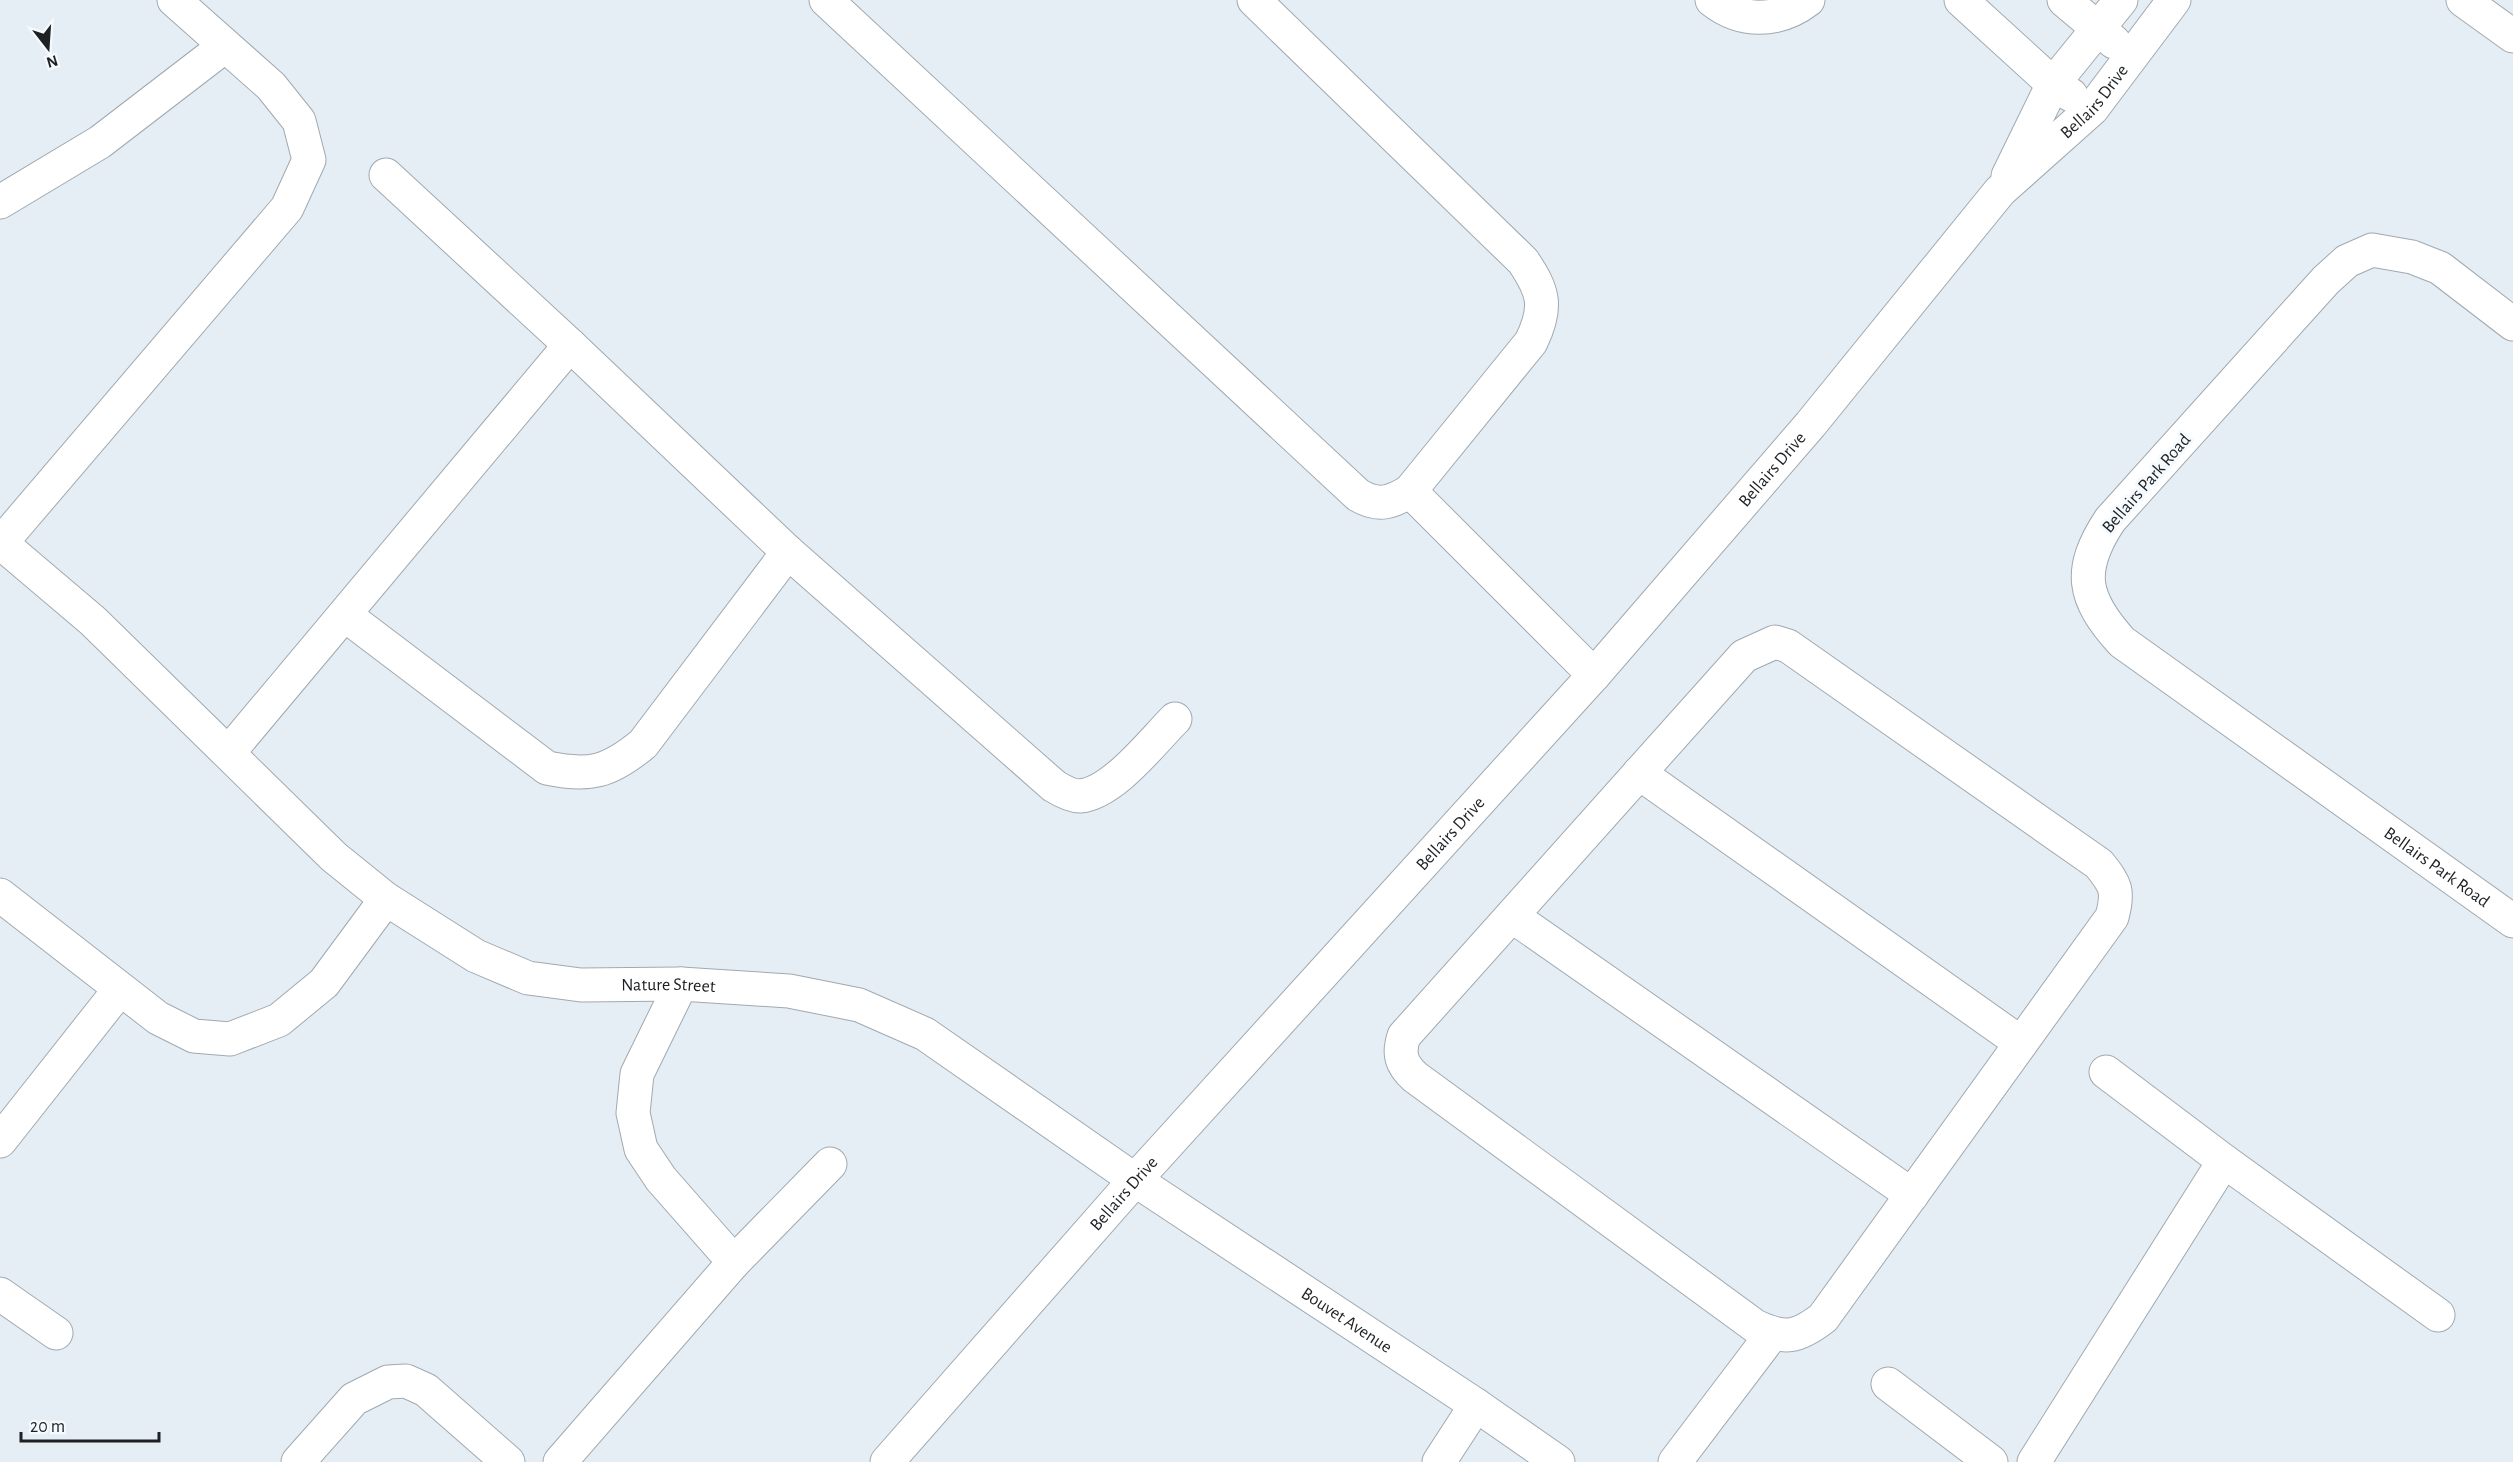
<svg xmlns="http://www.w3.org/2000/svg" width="2513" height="1462" viewBox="0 0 2513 1462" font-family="'Alegreya Sans',sans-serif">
<rect width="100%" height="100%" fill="#e5eef5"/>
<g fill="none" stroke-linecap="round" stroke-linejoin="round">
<defs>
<g id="minor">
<path d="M826 0 1358 495C1378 507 1391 503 1410 491L1531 342C1548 307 1544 292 1523 261L1254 0"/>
<path d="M1712 0C1741 23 1778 23 1808 0"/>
<path d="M1961 0 2053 84 2071 95"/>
<path d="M2064 0 2114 42"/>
<path d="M2463 0 2513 36"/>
<path d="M386 175 570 345 788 552 1054 786C1062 791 1071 796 1080 796 1113 793 1152 742 1175 719"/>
<path d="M2008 176 2053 84 2121 0"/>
<path d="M0 202 100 142 225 46"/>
<path id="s1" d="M2513 324 2440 268 2412 257 2372 250 2347 261 2326 280 2110 520C2077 570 2082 598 2122 642L2513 921"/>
<path d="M1410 491 1594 675"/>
<path id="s2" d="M0 542 93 621 334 857 386 899 476 956 528 978 581 985 681 984 789 991 859 1005 925 1034 1135 1180 1476 1405 1558 1462"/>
<path d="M1 543 287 208 309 160 299 121 271 86 174 0"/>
<path d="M345 615 547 768C590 777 609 772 643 744L788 552"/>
<path d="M1775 642 1788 646 2099 864C2116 885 2119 891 2112 917L1823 1318C1797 1338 1785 1340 1755 1326L1415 1077C1401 1064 1398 1054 1404 1036L1744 656Z"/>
<path d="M229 752 570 345"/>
<path d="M1639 773 2021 1043"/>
<path d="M0 895 158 1018 194 1036 230 1039 279 1020 324 983 386 899"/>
<path d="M1512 916 1912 1195"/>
<path d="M681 984 637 1074 633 1113 641 1149 661 1179 734 1262"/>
<path d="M2106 1072 2224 1161 2438 1315"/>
<path d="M0 1141 120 989"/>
<path d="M0 1294 56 1333"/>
<path d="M1888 1384 1991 1462"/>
<path d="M298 1462 354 1399 388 1382 406 1381 426 1390 508 1462"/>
<path d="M560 1462 734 1262 830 1164"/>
<path id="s3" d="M887 1462 1135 1180 1594 675 1810 425 2000 191 2092 109 2174 0"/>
<path d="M1439 1462 1476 1405"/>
<path d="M1675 1462 1772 1334"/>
<path d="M2034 1462 2224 1161"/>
</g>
</defs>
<use href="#minor" stroke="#a1a9b0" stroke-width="35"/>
<use href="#minor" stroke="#fff" stroke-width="33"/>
</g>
<g text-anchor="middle" stroke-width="6" stroke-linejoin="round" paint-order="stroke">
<g font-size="18" fill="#1e2124" stroke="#f5faff">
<text dy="6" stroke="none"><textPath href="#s3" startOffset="1820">Bellairs Drive</textPath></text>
<text dy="6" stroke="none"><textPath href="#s3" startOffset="1330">Bellairs Drive</textPath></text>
<text transform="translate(2146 483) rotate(-49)" y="6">Bellairs Park Road</text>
<text dy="6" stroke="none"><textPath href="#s3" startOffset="844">Bellairs Drive</textPath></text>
<text dy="6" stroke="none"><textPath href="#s1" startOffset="1065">Bellairs Park Road</textPath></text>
<text dy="6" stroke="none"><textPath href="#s2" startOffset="830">Nature Street</textPath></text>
<text dy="6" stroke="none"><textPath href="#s3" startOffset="358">Bellairs Drive</textPath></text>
<text dy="6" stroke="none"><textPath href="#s2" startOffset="1604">Bouvet Avenue</textPath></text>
</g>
</g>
<g transform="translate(48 48) rotate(163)" stroke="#f5faff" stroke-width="4.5" paint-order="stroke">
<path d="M0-4.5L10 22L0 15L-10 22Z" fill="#1e2124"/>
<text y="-9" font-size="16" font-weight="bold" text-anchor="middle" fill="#1e2124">N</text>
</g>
<path d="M21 1432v9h138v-9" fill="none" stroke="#1e2124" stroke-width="3"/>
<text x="30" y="1432" font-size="18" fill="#1e2124" stroke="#f5faff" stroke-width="4.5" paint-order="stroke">20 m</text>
</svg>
